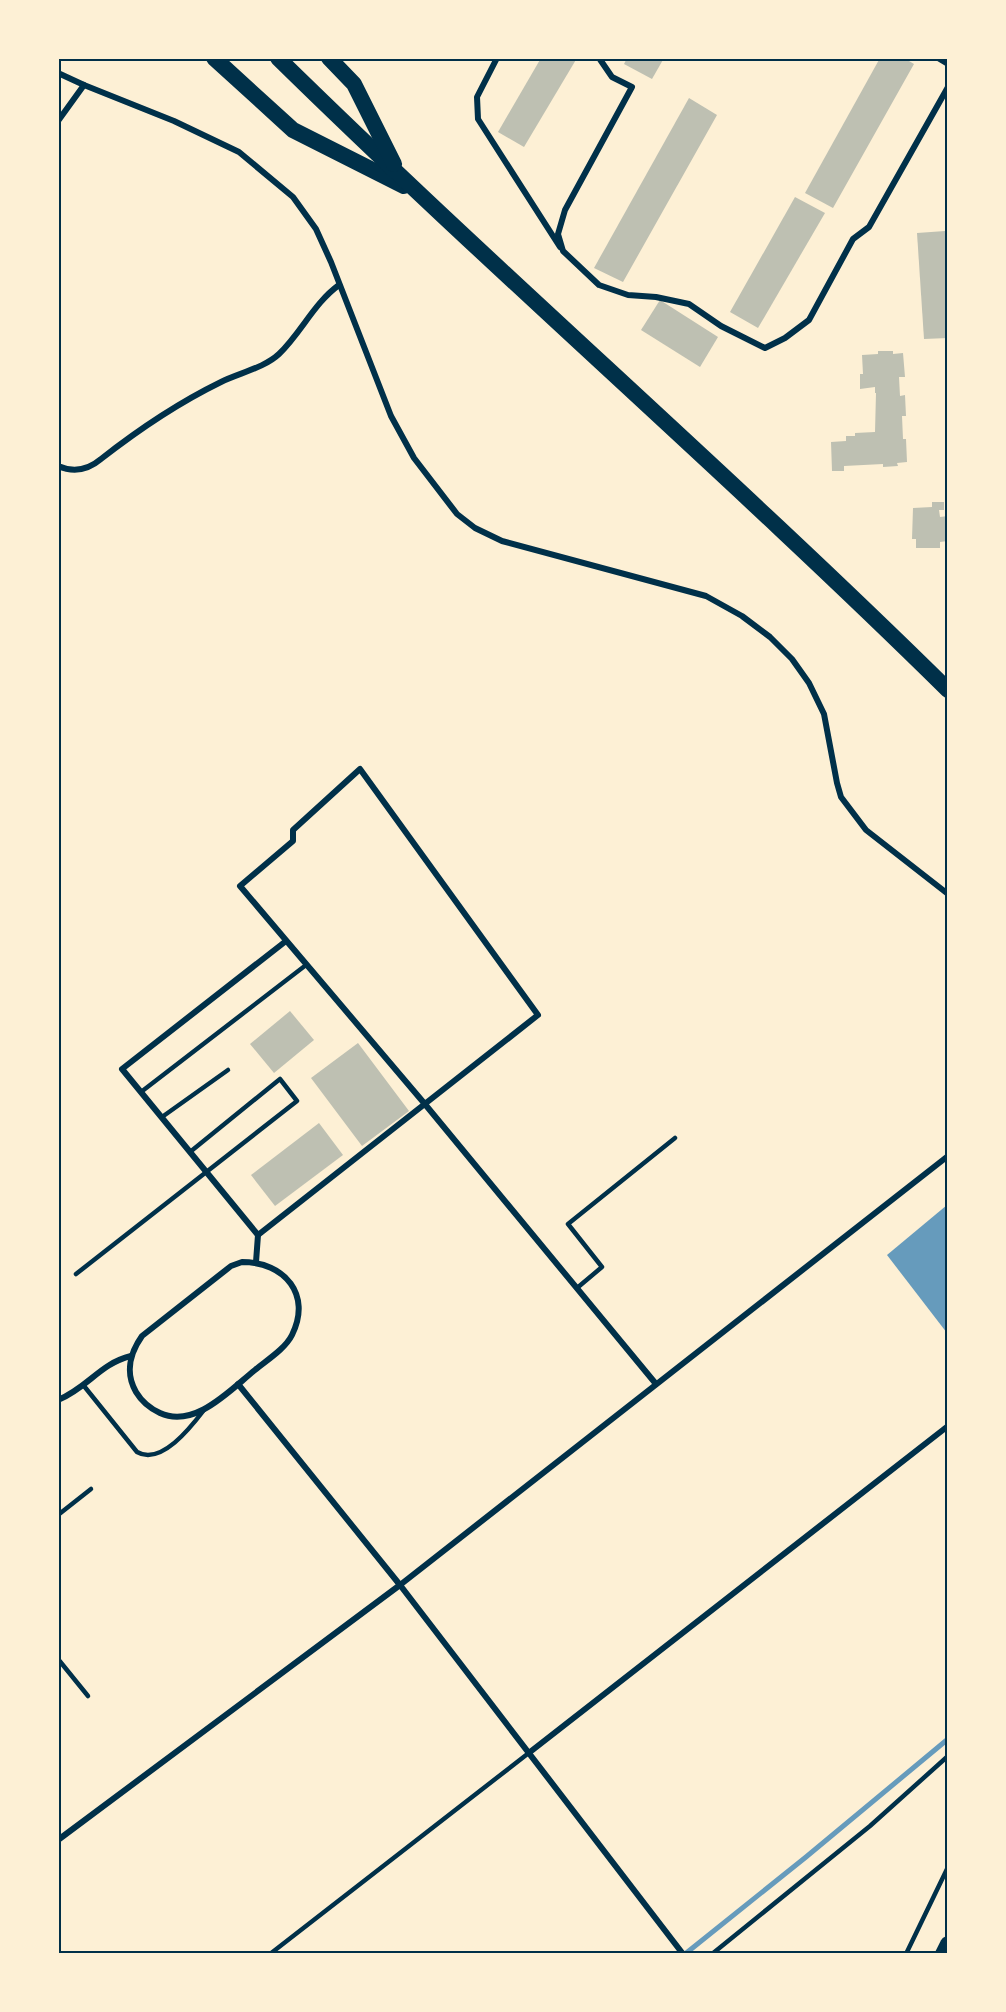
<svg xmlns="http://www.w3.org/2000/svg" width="1006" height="2012" viewBox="0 0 1006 2012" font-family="'Source Sans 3',sans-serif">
<rect width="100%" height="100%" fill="#fdf0d5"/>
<path fill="#669bbc" d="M947 1205V1333L887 1255Z"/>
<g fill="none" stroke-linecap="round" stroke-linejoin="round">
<path stroke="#669bbc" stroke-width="5" d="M685 1954 806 1857 948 1739"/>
</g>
<g fill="#bec0b2">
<path d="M541 58H577L524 147 498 132Z"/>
<path d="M627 58H664L652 79 624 64Z"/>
<path d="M880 58H904L914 64 833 208 805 193Z"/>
<path d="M689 98 717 115 623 282 594 268Z"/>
<path d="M795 197 825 213 758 328 730 312Z"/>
<path d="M945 231 948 269V338L924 339 917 233Z"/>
<path d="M660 300 718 337 700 367 641 330Z"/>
<path d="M878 351H893V354L903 353 905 377H899L900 396 905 395 906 416H902L903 439H906L907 462 897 463 898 466 883 467V464L844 466V471H832L831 442 846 441V436H855V433L875 432 876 393H875V387L860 389V374H863L862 355 878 354Z"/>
<path d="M932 502H944V510H939L940 517 948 516V541L940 542V548H916V539H912L913 508 932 507Z"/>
<path d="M290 1011 314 1040 274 1073 250 1044Z"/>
<path d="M358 1043 409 1111 362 1146 311 1078Z"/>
<path d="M319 1123 343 1155 275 1206 251 1175Z"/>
</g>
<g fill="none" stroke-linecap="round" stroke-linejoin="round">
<g stroke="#003049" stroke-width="4.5">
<path d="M141 1092 306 965"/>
<path d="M162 1117 228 1070"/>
<path d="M76 1274 297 1101 280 1079 190 1152"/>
<path d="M577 1288 602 1267 568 1224 675 1138"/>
<path d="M84 1386 137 1452C161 1466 191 1427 204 1410"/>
<path d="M58 1515 91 1489"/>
<path d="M58 1659 88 1696"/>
<path d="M270 1954 530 1752"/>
<path d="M712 1954 870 1826 948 1756"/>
<path d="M906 1954 948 1867"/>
</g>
<g stroke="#003049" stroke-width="6">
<path d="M497 58 477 97 478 119 560 247"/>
<path d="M599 58 612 77 632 87 565 210 558 234 563 251 599 285 628 295 656 297 689 304 721 326 765 348 785 338 809 320 853 239 869 227 948 87"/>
<path d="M938 58 948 64"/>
<path d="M58 73 84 85 174 121 239 152 293 197 316 229 331 262 391 416 414 458 457 514 475 528 502 541 706 596 742 616 770 637 792 659 809 683 824 714 837 783 841 797 866 830 948 894"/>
<path d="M58 121 84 85"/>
<path d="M58 466C74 473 88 470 101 459 138 430 178 403 221 382 239 373 264 368 279 354 301 333 314 303 339 285"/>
<path d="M258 1235 122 1069 286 941"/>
<path d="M242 1262C285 1262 312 1295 292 1335 285 1349 267 1360 255 1370 230 1390 195 1429 160 1413 149 1408 142 1402 136 1392 125 1373 130 1353 142 1336L231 1266Z"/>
<path d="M256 1262 258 1235 538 1015 360 769 293 830V841L240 886 424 1103 656 1384"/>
<path d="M238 1384 400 1585 683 1954"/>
<path d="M58 1400C89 1387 99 1364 131 1356"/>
<path d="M530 1752 948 1426"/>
<path d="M58 1840 400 1585 948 1156"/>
</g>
<g stroke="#003049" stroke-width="16">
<path d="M214 58 293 130 404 186"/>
<path d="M278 58C497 273 729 474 948 690"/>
<path d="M329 58 354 84 394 164"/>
<path d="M943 1954 948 1944"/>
</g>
</g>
<rect width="1006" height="2012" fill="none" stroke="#fdf0d5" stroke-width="120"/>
<rect x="60" y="60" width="886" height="1892" fill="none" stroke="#003049" stroke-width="2"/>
</svg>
